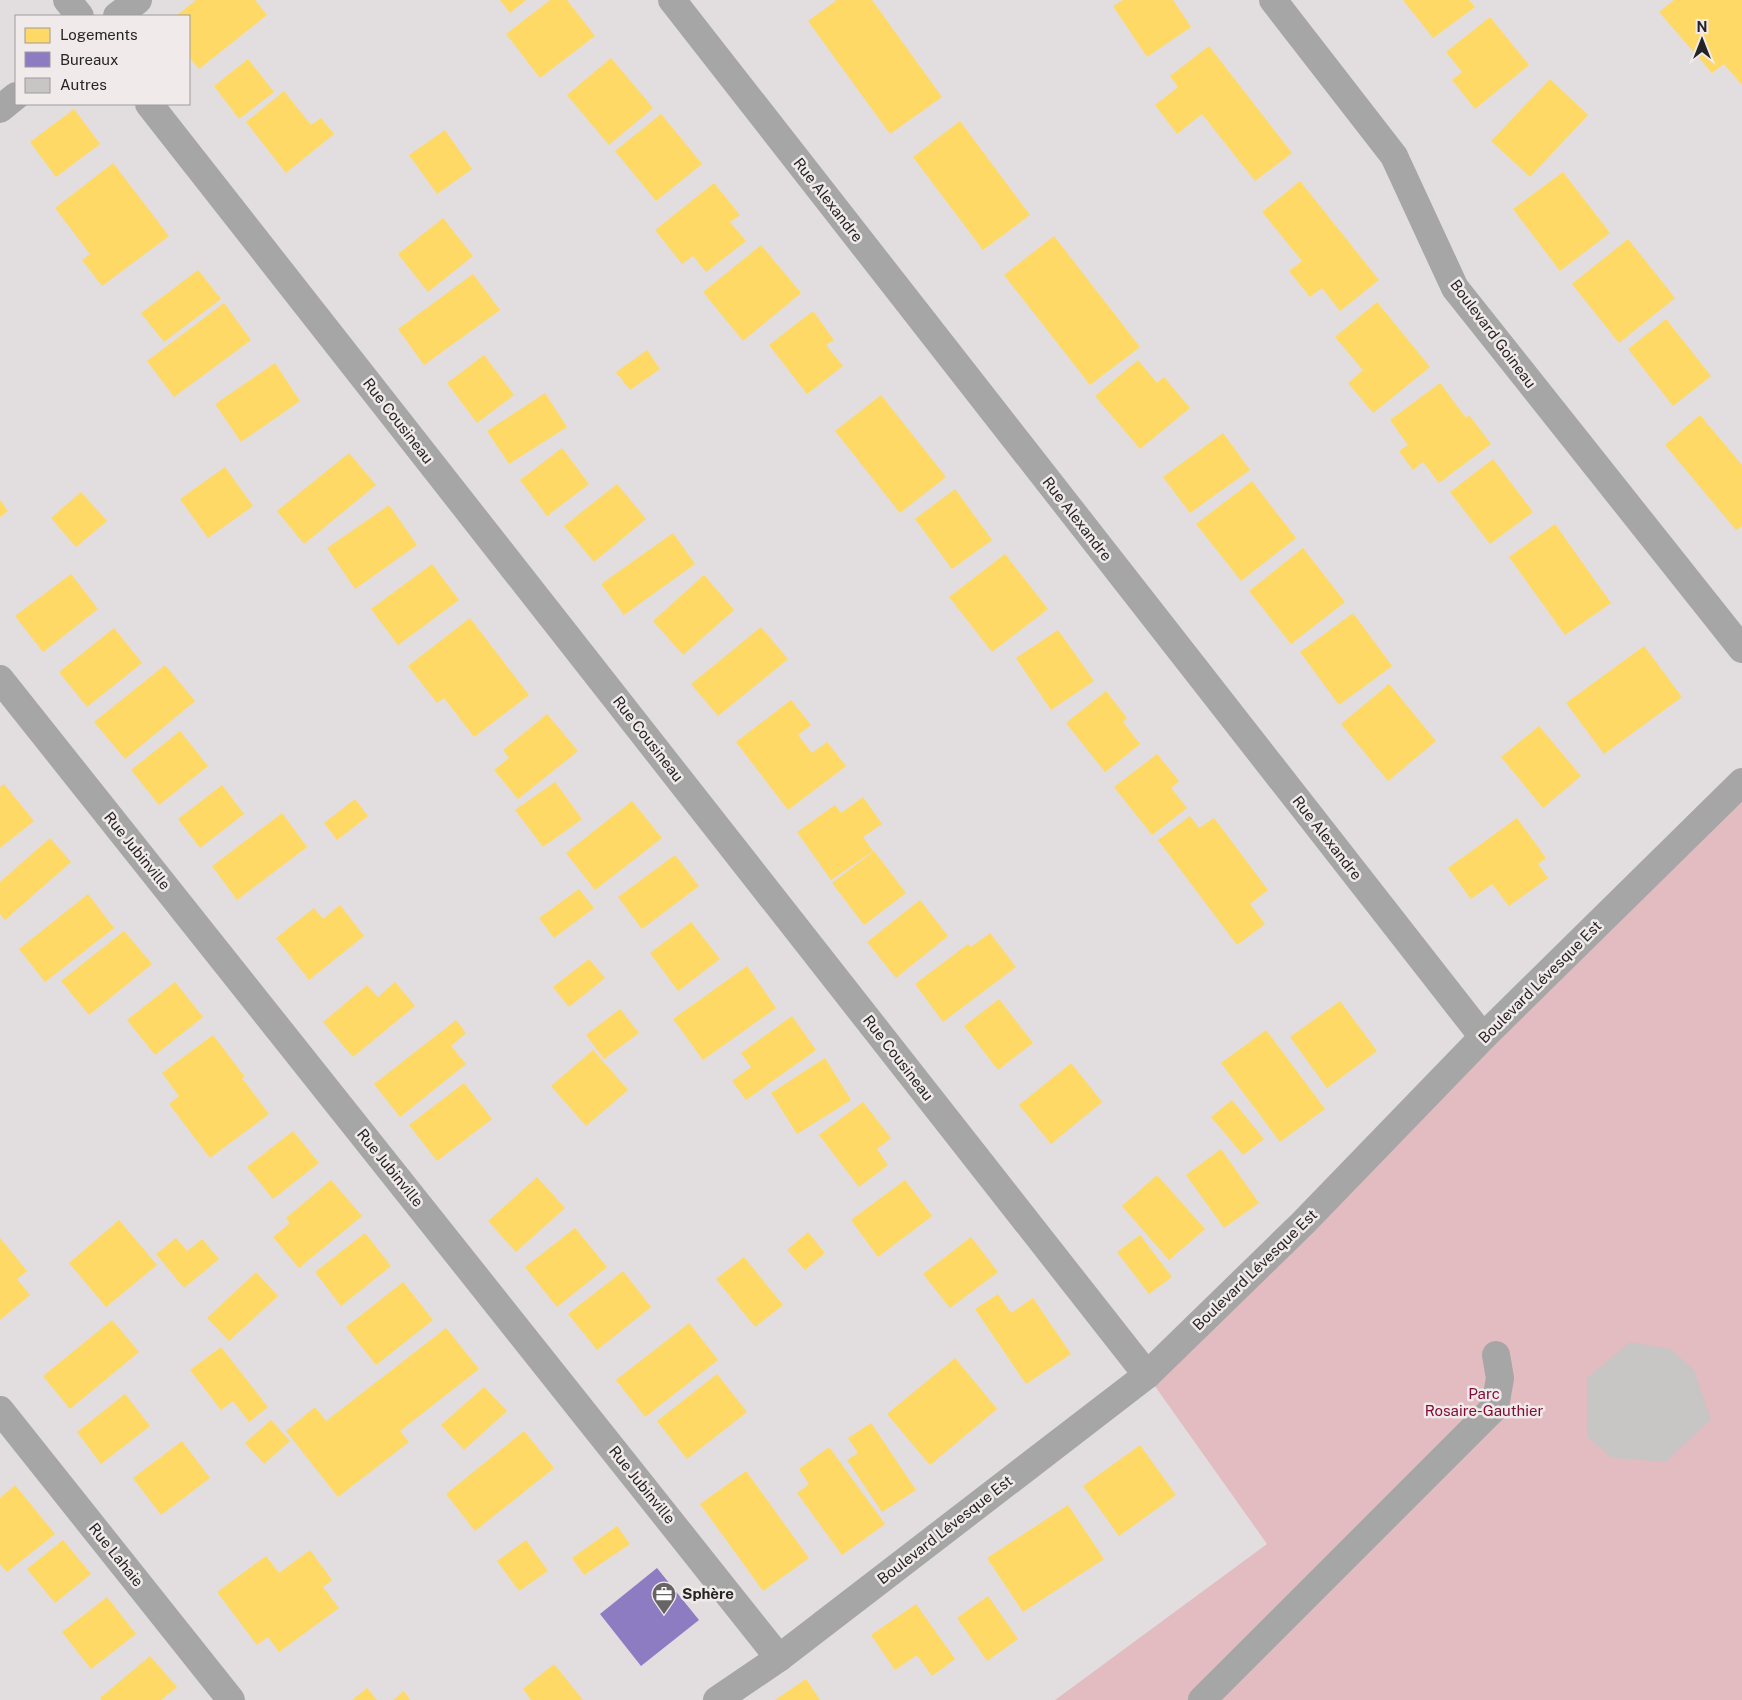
<svg xmlns="http://www.w3.org/2000/svg" width="1742" height="1700" viewBox="0 0 1742 1700" font-family="'Public Sans',sans-serif">
<rect width="100%" height="100%" fill="#e2dedf"/>
<path fill="#e3bcc2" d="M1742 782V1700H1055L1267 1544 1147 1375Z"/>
<g fill="#ffd966">
<path d="M196 0H255L267 15 199 69 189 57V16H176Z"/>
<path d="M500 0H526L510 13Z"/>
<path d="M550 0H567L595 36 540 78 506 34Z"/>
<path d="M837 0H872L942 97 890 134 808 21Z"/>
<path d="M1123 0H1173L1191 27 1147 57 1113 6Z"/>
<path d="M1403 0H1469L1475 7 1433 38Z"/>
<path d="M1674 0H1742V85L1724 64 1712 73 1659 12Z"/>
<path d="M1490 17 1529 65 1475 109 1452 80 1462 72 1446 52Z"/>
<path d="M1209 46 1292 153 1255 181 1202 114 1177 134 1155 105 1178 87 1170 76Z"/>
<path d="M611 58 653 108 609 145 567 95Z"/>
<path d="M248 59 274 92 239 119 214 86Z"/>
<path d="M1550 79 1588 115 1530 177 1491 141Z"/>
<path d="M284 91 311 125 321 118 334 134 286 173 246 122Z"/>
<path d="M74 109 100 144 56 177 30 142Z"/>
<path d="M661 114 702 164 656 201 615 151Z"/>
<path d="M960 121 1030 215 983 250 913 157Z"/>
<path d="M445 130 472 169 437 194 409 155Z"/>
<path d="M113 163 169 236 102 286 82 260 90 254 55 208Z"/>
<path d="M1563 172 1610 233 1560 271 1513 209Z"/>
<path d="M1300 181 1379 280 1340 311 1322 288 1310 297 1289 271 1302 261 1262 212Z"/>
<path d="M714 183 740 215 730 222 746 241 706 272 693 256 682 264 655 230Z"/>
<path d="M443 218 473 256 428 292 398 254Z"/>
<path d="M1054 236 1140 347 1090 385 1004 275Z"/>
<path d="M1628 239 1675 298 1619 343 1572 284Z"/>
<path d="M761 245 801 293 743 341 703 292Z"/>
<path d="M198 270 221 299 164 342 141 313Z"/>
<path d="M473 274 500 310 424 365 398 329Z"/>
<path d="M1377 302 1430 367 1373 413 1348 383 1363 370 1335 337Z"/>
<path d="M224 303 251 340 174 397 147 361Z"/>
<path d="M813 311 834 340 826 345 843 366 807 394 769 345Z"/>
<path d="M1666 319 1711 376 1673 406 1628 349Z"/>
<path d="M647 350 660 369 630 390 616 372Z"/>
<path d="M484 355 514 395 477 423 447 383Z"/>
<path d="M1138 360 1157 383 1164 377 1190 408 1140 449 1095 396Z"/>
<path d="M275 363 300 401 241 442 215 404Z"/>
<path d="M1440 383 1466 418 1469 415 1491 444 1439 483 1423 462 1413 470 1399 451 1408 445 1390 420Z"/>
<path d="M545 393 567 427 509 464 487 431Z"/>
<path d="M881 395 946 477 900 513 835 431Z"/>
<path d="M1700 415 1742 465V526L1736 530 1665 445Z"/>
<path d="M1223 433 1250 470 1190 513 1163 477Z"/>
<path d="M562 448 589 484 547 516 520 480Z"/>
<path d="M349 453 376 485 304 544 277 511Z"/>
<path d="M1493 459 1533 512 1490 544 1450 492Z"/>
<path d="M225 467 253 506 208 538 180 499Z"/>
<path d="M1252 481 1296 538 1241 581 1196 524Z"/>
<path d="M617 484 646 519 594 562 564 526Z"/>
<path d="M955 489 992 540 952 569 915 519Z"/>
<path d="M81 492 107 521 76 547 51 518Z"/>
<path d="M0 500 8 511 0 517Z"/>
<path d="M389 505 417 545 355 589 327 548Z"/>
<path d="M1555 524 1611 603 1565 635 1509 557Z"/>
<path d="M673 533 695 564 624 615 601 584Z"/>
<path d="M1303 548 1345 602 1291 644 1249 591Z"/>
<path d="M1005 554 1048 609 992 652 949 597Z"/>
<path d="M432 564 459 600 398 645 371 609Z"/>
<path d="M71 574 98 609 43 652 15 616Z"/>
<path d="M704 575 734 610 683 655 653 621Z"/>
<path d="M1353 613 1392 666 1339 705 1300 652Z"/>
<path d="M470 618 529 695 474 737 444 698 437 703 408 666Z"/>
<path d="M761 627 788 659 718 716 691 684Z"/>
<path d="M114 628 142 663 87 707 59 672Z"/>
<path d="M1058 630 1094 681 1051 710 1016 658Z"/>
<path d="M1644 646 1682 697 1604 754 1566 703Z"/>
<path d="M165 665 195 701 125 759 94 722Z"/>
<path d="M1389 684 1436 741 1388 781 1341 724Z"/>
<path d="M1106 691 1127 718 1123 722 1140 744 1105 772 1066 723Z"/>
<path d="M791 700 811 725 798 735 812 753 827 742 846 766 788 810 736 742Z"/>
<path d="M547 714 578 751 518 799 494 770 509 758 503 750Z"/>
<path d="M1539 726 1581 776 1543 808 1501 757Z"/>
<path d="M180 731 208 766 159 805 131 770Z"/>
<path d="M1157 754 1179 781 1171 788 1187 808 1152 835 1114 787Z"/>
<path d="M555 782 582 819 543 847 515 810Z"/>
<path d="M4 784 34 821 0 848V787Z"/>
<path d="M222 785 244 814 200 848 178 819Z"/>
<path d="M863 797 882 824 863 837 873 851 831 880 797 832 835 805 841 813Z"/>
<path d="M355 799 368 816 337 840 324 823Z"/>
<path d="M632 801 662 838 595 890 566 853Z"/>
<path d="M282 813 307 847 237 900 212 866Z"/>
<path d="M1190 816 1199 828 1214 818 1268 890 1250 904 1265 924 1237 945 1158 840Z"/>
<path d="M1517 818 1546 858 1538 864 1548 878 1509 906 1492 884 1471 899 1448 868Z"/>
<path d="M50 838 71 862 5 920 0 914V882Z"/>
<path d="M874 851 906 893 864 925 832 883Z"/>
<path d="M675 855 699 886 642 929 618 897Z"/>
<path d="M579 889 594 908 554 938 539 918Z"/>
<path d="M88 894 114 928 45 982 19 949Z"/>
<path d="M920 900 948 936 896 978 867 942Z"/>
<path d="M340 905 364 936 309 980 276 938 314 908 323 919Z"/>
<path d="M691 922 720 959 678 991 650 953Z"/>
<path d="M124 931 152 964 89 1015 61 981Z"/>
<path d="M990 933 1016 967 943 1022 915 984 968 944 971 947Z"/>
<path d="M589 959 605 978 569 1007 553 987Z"/>
<path d="M747 966 776 1008 703 1060 673 1019Z"/>
<path d="M175 982 203 1017 155 1055 127 1020Z"/>
<path d="M395 982 415 1006 353 1057 323 1022 367 985 378 997Z"/>
<path d="M999 999 1033 1043 998 1070 964 1026Z"/>
<path d="M1340 1001 1377 1051 1327 1088 1290 1037Z"/>
<path d="M620 1009 639 1033 604 1059 586 1035Z"/>
<path d="M792 1016 816 1050 746 1100 732 1081 751 1067 741 1053Z"/>
<path d="M456 1020 466 1033 451 1046 466 1064 400 1117 374 1084Z"/>
<path d="M1266 1030 1325 1109 1280 1142 1221 1063Z"/>
<path d="M213 1035 245 1077 242 1078 269 1114 210 1158 169 1104 179 1096 162 1073Z"/>
<path d="M593 1050 628 1090 586 1126 551 1086Z"/>
<path d="M825 1058 851 1100 797 1134 771 1093Z"/>
<path d="M1071 1063 1102 1102 1051 1144 1019 1105Z"/>
<path d="M464 1083 492 1119 437 1161 409 1125Z"/>
<path d="M1232 1100 1264 1139 1243 1155 1211 1117Z"/>
<path d="M863 1102 891 1138 877 1149 888 1165 859 1187 819 1135Z"/>
<path d="M293 1131 319 1163 273 1199 247 1167Z"/>
<path d="M1221 1149 1259 1203 1224 1228 1186 1175Z"/>
<path d="M1157 1175 1205 1229 1169 1260 1122 1206Z"/>
<path d="M537 1177 565 1208 516 1252 488 1221Z"/>
<path d="M331 1180 362 1216 299 1268 273 1237 290 1223 286 1218Z"/>
<path d="M905 1180 932 1216 878 1257 851 1220Z"/>
<path d="M119 1220 157 1265 106 1307 69 1263Z"/>
<path d="M575 1228 607 1267 557 1307 525 1267Z"/>
<path d="M808 1232 825 1253 805 1270 787 1250Z"/>
<path d="M365 1233 391 1266 341 1306 315 1272Z"/>
<path d="M1140 1235 1172 1277 1149 1294 1117 1252Z"/>
<path d="M971 1237 998 1272 950 1308 923 1274Z"/>
<path d="M0 1238 27 1271 17 1279 30 1295 0 1320Z"/>
<path d="M176 1238 187 1251 202 1239 219 1259 184 1288 156 1254Z"/>
<path d="M744 1257 783 1305 755 1327 716 1279Z"/>
<path d="M623 1271 651 1307 597 1350 568 1314Z"/>
<path d="M256 1272 278 1296 229 1341 207 1318Z"/>
<path d="M403 1282 433 1320 376 1365 346 1327Z"/>
<path d="M998 1294 1011 1313 1033 1298 1071 1354 1026 1384 975 1309Z"/>
<path d="M112 1320 139 1352 70 1409 43 1376Z"/>
<path d="M689 1323 718 1360 645 1417 616 1380Z"/>
<path d="M446 1328 479 1369 400 1431 409 1442 338 1497 286 1431 315 1407 326 1421Z"/>
<path d="M221 1347 268 1407 249 1422 233 1401 221 1410 190 1370Z"/>
<path d="M955 1358 997 1409 930 1465 887 1414Z"/>
<path d="M717 1374 747 1412 687 1459 657 1421Z"/>
<path d="M484 1387 507 1411 464 1450 441 1425Z"/>
<path d="M125 1394 150 1426 101 1464 77 1432Z"/>
<path d="M271 1420 290 1441 264 1464 245 1443Z"/>
<path d="M871 1423 916 1490 882 1512 847 1460 858 1453 848 1438Z"/>
<path d="M524 1431 554 1468 475 1531 446 1494Z"/>
<path d="M182 1441 210 1478 161 1515 133 1478Z"/>
<path d="M1140 1445 1176 1495 1119 1536 1083 1486Z"/>
<path d="M829 1447 885 1524 842 1555 797 1493 809 1484 799 1469Z"/>
<path d="M746 1471 809 1558 763 1591 700 1504Z"/>
<path d="M15 1485 55 1534 7 1572 0 1564V1498Z"/>
<path d="M1068 1505 1104 1559 1023 1612 987 1558Z"/>
<path d="M617 1526 630 1544 584 1575 572 1558Z"/>
<path d="M63 1540 91 1574 55 1603 27 1569Z"/>
<path d="M526 1540 548 1571 519 1591 497 1561Z"/>
<path d="M310 1550 332 1580 323 1587 339 1608 279 1652 268 1637 257 1645 217 1592 266 1556 279 1573Z"/>
<path d="M988 1596 1018 1639 987 1661 957 1618Z"/>
<path d="M107 1597 136 1634 91 1669 62 1632Z"/>
<path d="M916 1604 955 1659 932 1676 917 1655 895 1670 871 1635Z"/>
<path d="M150 1656 177 1687 161 1700H101L100 1698Z"/>
<path d="M554 1664 583 1700H531L523 1689Z"/>
<path d="M806 1679 820 1700H775Z"/>
<path d="M367 1688 377 1700H352Z"/>
<path d="M404 1691 410 1700H393Z"/>
</g>
<path fill="#8e7cc3" d="M657 1568 699 1620 641 1666 600 1614Z"/>
<path fill="#c8c5c5" d="M1630 1342 1671 1349 1694 1370 1711 1419 1666 1462 1611 1458 1587 1436V1378Z"/>
<g fill="none" stroke-linecap="round" stroke-linejoin="round">
<g stroke="#a6a6a6" stroke-width="28">
<path d="M67 0 80 16"/>
<path d="M672 0 1483 1037"/>
<path d="M1273 0 1394 156 1455 288 1742 649"/>
<path d="M117 16 138 0"/>
<path d="M149 104 1147 1375"/>
<path d="M0 109 16 96"/>
<path d="M0 679 779 1658"/>
<path d="M0 1410 231 1700"/>
<path d="M717 1700 779 1658 1147 1375 1303 1223 1483 1037 1742 782"/>
<path d="M1202 1700 1495 1407 1500 1378 1496 1355"/>
</g>
</g>
<defs>
<symbol id="office-pin" viewBox="-11 -11 22 30"><path d="M0 17L-7.5 6A9.5 9.5 0 1 1 7.5 6Z" fill="#676465" stroke="#f0eaeb"/><path d="M-6-3h4V-5.5h4V-3h4V5H-6ZM-1-4.5V-3h2v-1.5ZM-6 0V1H6V0Z" fill="#fff"/></symbol>
</defs>
<g fill-rule="evenodd">
<use href="#office-pin" x="650" y="1580" width="28" height="38"/>
</g>
<g text-anchor="middle" stroke-width="5" stroke-linejoin="round" paint-order="stroke">
<g font-size="15" fill="#252323" stroke="#f0eaeb">
<text transform="translate(828 200) rotate(52)" y="5">Rue Alexandre</text>
<text transform="translate(1493 334) rotate(53)" y="5">Boulevard Goineau</text>
<text transform="translate(398 421) rotate(52)" y="5">Rue Cousineau</text>
<text transform="translate(1077 519) rotate(52)" y="5">Rue Alexandre</text>
<text transform="translate(648 739) rotate(52)" y="5">Rue Cousineau</text>
<text transform="translate(1327 838) rotate(52)" y="5">Rue Alexandre</text>
<text transform="translate(137 851) rotate(51)" y="5">Rue Jubinville</text>
<text transform="translate(1540 982) rotate(-45)" y="5">Boulevard Lévesque Est</text>
<text transform="translate(898 1058) rotate(52)" y="5">Rue Cousineau</text>
<text transform="translate(390 1168) rotate(51)" y="5">Rue Jubinville</text>
<text transform="translate(1255 1270) rotate(-44)" y="5">Boulevard Lévesque Est</text>
<text transform="translate(642 1485) rotate(51)" y="5">Rue Jubinville</text>
<text transform="translate(945 1530) rotate(-38)" y="5">Boulevard Lévesque Est</text>
<text transform="translate(116 1555) rotate(51)" y="5">Rue Lahaie</text>
</g>
<g font-size="15" fill="#810d36" stroke="#f0eaeb">
<text x="1484" y="1399">Parc<tspan x="1484" dy="17">Rosaire-Gauthier</tspan></text>
</g>
<g font-size="15" font-weight="bold" fill="#252323" stroke="#f0eaeb" text-anchor="start">
<text x="682" y="1599">Sphère</text>
</g>
</g>
<rect x="15" y="15" width="175" height="90" fill="#f0eaeb" stroke="#9f9a9b"/>
<rect x="25" y="28" width="25" height="15" fill="#ffd966" stroke="#9f9a9b"/>
<text x="60" y="40" font-size="15" fill="#252323">Logements</text>
<rect x="25" y="52" width="25" height="15" fill="#8e7cc3" stroke="#9f9a9b"/>
<text x="60" y="65" font-size="15" fill="#252323">Bureaux</text>
<rect x="25" y="78" width="25" height="15" fill="#c8c5c5" stroke="#9f9a9b"/>
<text x="60" y="90" font-size="15" fill="#252323">Autres</text>
<g transform="translate(1702 40)" stroke="#f0eaeb" stroke-width="4" paint-order="stroke">
<path d="M0-4L9 19L0 12L-9 19Z" fill="#252323"/>
<text y="-8" font-size="14" font-weight="bold" text-anchor="middle" fill="#252323">N</text>
</g>
</svg>
